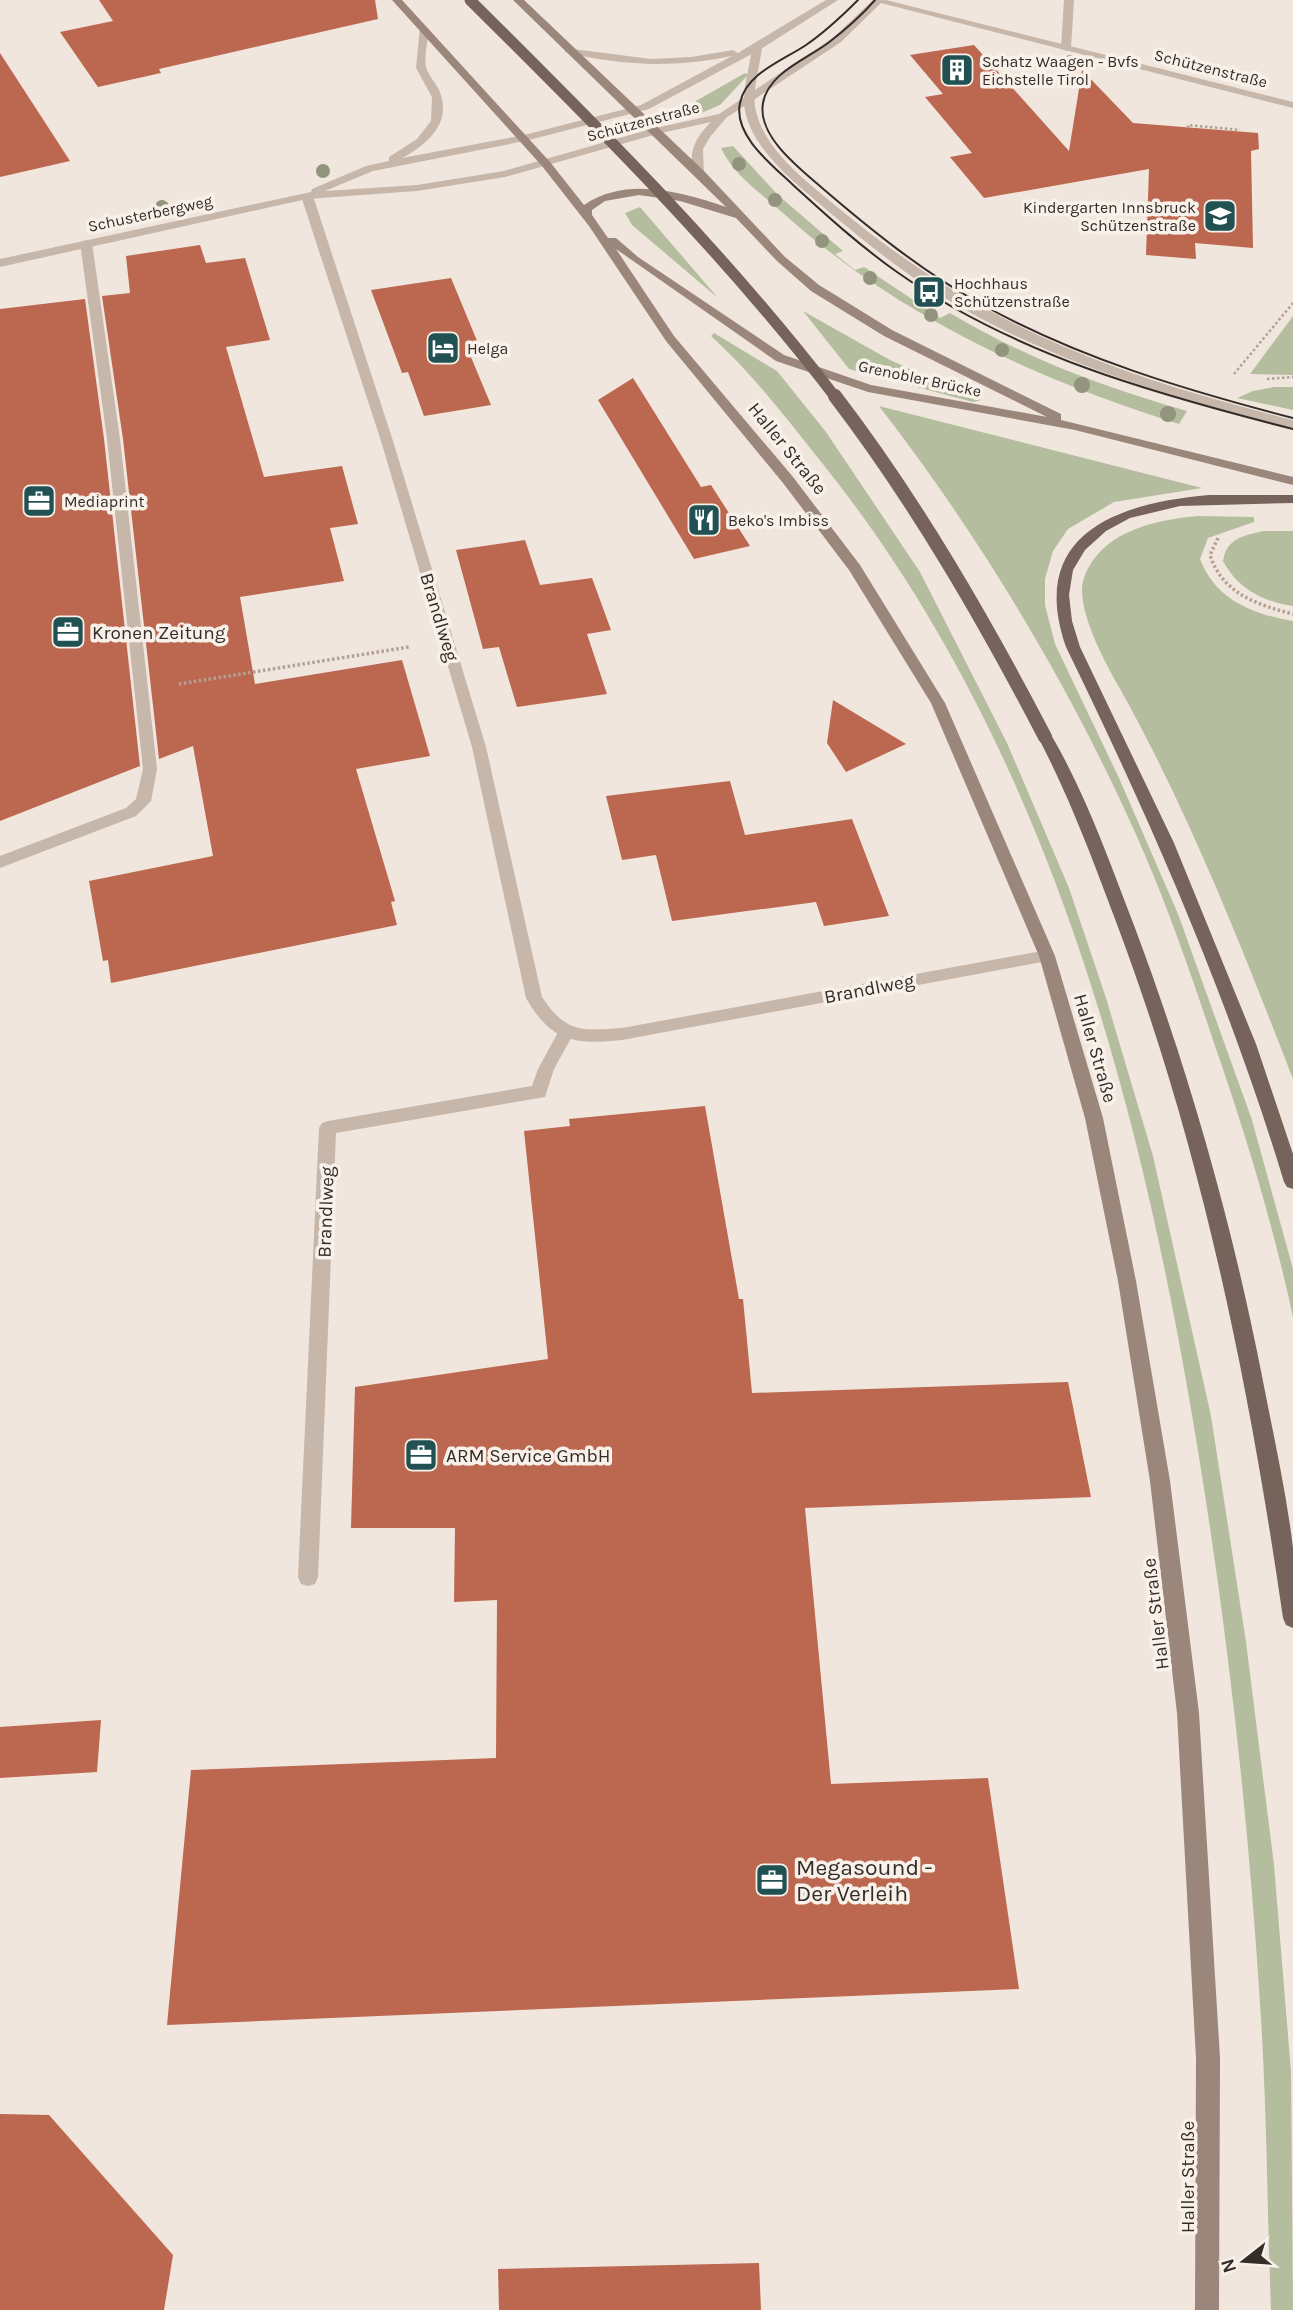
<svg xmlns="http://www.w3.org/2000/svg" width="1293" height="2310" viewBox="0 0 1293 2310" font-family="Karla,sans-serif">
<rect width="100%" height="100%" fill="#f0e6dd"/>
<g fill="#b4be9e">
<path d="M745 73 748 75 720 105 699 114 689 105Z"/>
<path d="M733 146 778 195 843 251 835 254 855 270 864 267 940 318 950 313C1025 358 1103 387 1187 411L1179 424C1033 378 898 316 783 213 762 194 733 175 721 148Z"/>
<path d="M640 207 718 298 632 225 625 213Z"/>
<path d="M803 311 890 360 981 400 973 402 849 369Z"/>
<path d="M1293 316V375L1250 374Z"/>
<path d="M714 333 777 371 826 432 920 572 1007 743 1069 888 1106 998 1153 1156 1211 1416 1246 1642 1274 1865 1291 2072 1293 2310H1271C1267 2208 1267 2106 1260 2004 1247 1797 1223 1590 1187 1386 1129 1058 1033 726 822 463 788 420 752 373 711 336Z"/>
<path d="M1274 387H1293V410L1237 398 1253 391Z"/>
<path d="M879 406 1202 488 1114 502 1068 529 1053 551 1045 579V605L1055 644 1119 778 1178 914 1252 1120 1293 1269V1317C1273 1224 1245 1132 1214 1043 1193 980 1171 916 1145 855 1076 696 985 543 879 406Z"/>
<path d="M1198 516 1254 517V522L1208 538 1200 559C1216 600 1252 614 1293 621V1079C1241 945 1189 812 1119 687 1105 662 1074 606 1084 578 1101 531 1155 520 1198 516Z"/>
<path d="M1263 531H1293V606C1263 602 1237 588 1223 561 1227 538 1243 536 1263 531Z"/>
</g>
<g fill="#bc674f">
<path d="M99 0H375L378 19 159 69 161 73 98 87 60 32 113 21Z"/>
<path d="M974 45 1069 151 1082 70 1133 123 1258 133 1259 149 1251 151 1253 248 1195 243 1196 259 1146 255 1149 169 984 198 950 157 972 153 925 97 943 94 910 55Z"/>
<path d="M0 53 70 161 0 177Z"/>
<path d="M200 245 206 263 245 258 270 340 226 347 264 477 342 466 358 524 330 528 344 581 240 597 255 684 402 660 430 756 356 769 395 901 391 902 397 925 111 983 108 960 103 961 89 881 213 856 193 746 159 759 123 439 102 296 130 293 126 256Z"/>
<path d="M451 278 480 348 468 350 491 405 424 416 408 372 402 373 371 290Z"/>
<path d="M85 299 104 439 140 766 0 821V309Z"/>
<path d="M633 378 701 487 711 485 750 546 694 559 598 400Z"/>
<path d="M525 540 540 585 592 578 611 630 587 634 607 694 517 707 499 647 483 649 456 550Z"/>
<path d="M833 700 906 744 846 772 827 743Z"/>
<path d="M730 781 745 835 852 819 889 916 824 926 816 902 672 921 656 855 622 860 606 796Z"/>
<path d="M705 1106 739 1299H743L752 1393 1068 1382 1091 1497 805 1508 831 1784 988 1778 1019 1989 167 2025 191 1770 496 1758 497 1600 454 1602 455 1528H351L355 1387 548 1359 524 1131 570 1126 569 1119Z"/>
<path d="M101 1720 97 1772 0 1778V1727Z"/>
<path d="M0 2114 49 2115 173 2255 164 2310H0Z"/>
<path d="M759 2263 761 2310H499L498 2269Z"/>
</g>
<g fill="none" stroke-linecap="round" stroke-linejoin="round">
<g stroke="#b3a094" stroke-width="2.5" stroke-dasharray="2.5 2.5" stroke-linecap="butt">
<path d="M1188 128V125L1240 130"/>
<path d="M1234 374 1293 303"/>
<path d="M1267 379 1293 377"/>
</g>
<g stroke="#b3a094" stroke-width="3.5" stroke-dasharray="2.5 2.5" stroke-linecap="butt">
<path d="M1218 538 1210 555C1222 593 1257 605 1293 614"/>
<path d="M179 684 409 647"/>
</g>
<g fill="#c7b6aa" fill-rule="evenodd">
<path d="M1064 0H1074L1071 48 1066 51 1061 48Z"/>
<path d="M757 44 762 47C760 68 750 95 757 115 768 153 807 182 836 206 980 326 1114 375 1293 420V428C1165 396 1036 358 924 285 890 262 859 237 828 211 798 185 757 155 746 115 740 95 750 68 752 47Z"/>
<path d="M86 240 92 243 120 439 157 769 151 801 136 816 0 868V856L126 808 136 799 143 769 107 439 80 243Z"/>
<path d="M567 1025 575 1031 554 1069 545 1097 336 1133 318 1577 315 1584 308 1586 301 1584 298 1577 319 1128 322 1123 328 1121 532 1086 538 1069 561 1027Z"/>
</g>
<g fill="#c7b6aa" fill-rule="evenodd">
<path d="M886 0 1293 102V108L873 1Z"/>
<path d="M303 194 313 196 393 441 486 747 542 997C566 1033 581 1031 622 1028L1047 950 1055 956 1053 960 622 1040C575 1045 551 1042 526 998L472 747 381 441 301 196Z"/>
</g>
<path fill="#c7b6aa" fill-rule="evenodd" d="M826 0H838L761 49 649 109 525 141 373 171 325 191 417 185 504 171 651 129 719 114 833 38 873 0H884L841 42 726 118 710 137 703 149 704 175 694 173C687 152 696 137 711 122L657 134 505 177 417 191 307 199 0 267V259L311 192 312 189 366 166 389 161V157L417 139 431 121 432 97 416 68 420 27 429 29C428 40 424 56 426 67 428 75 436 83 439 90 453 122 428 144 402 158L524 135 641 105 732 56C675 68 621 66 565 52V48L651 59 691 57 733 50 738 53Z"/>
<path fill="#9b867b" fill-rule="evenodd" d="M392 0H402L550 162 584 205C627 176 681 192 726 207L513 0H524L704 171 785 257 819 285 892 330 1061 414V420L1293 477V485L1075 430 868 392 776 361 616 249 674 336 793 477 860 565 945 703 1055 956 1103 1118 1136 1281 1170 1481 1199 1713 1220 2058 1219 2310H1195L1196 2058 1177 1713 1150 1481 1118 1281 1085 1118 1039 956 931 703 849 570 783 483 666 341 589 226 542 166ZM639 195 680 201 736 218 777 261 811 291 884 336 1047 417 871 385 784 355 638 257 616 238H608L592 215V210L605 201Z"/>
<g fill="#76635b" fill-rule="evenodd">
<path d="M1209 495H1293V503L1180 506 1130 518 1106 531 1085 550 1073 570 1069 595 1072 621 1080 647 1174 843 1256 1044 1293 1154V1189L1287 1187 1284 1182C1228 997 1151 821 1066 647 1027 535 1116 503 1209 495Z"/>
<path d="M1045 732 1050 733C1086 794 1110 863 1135 928 1189 1072 1231 1220 1261 1371 1272 1429 1286 1489 1293 1548 1293 1574 1293 1602 1293 1628L1286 1625 1283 1618C1249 1383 1202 1151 1118 927 1094 863 1070 798 1038 737Z"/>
</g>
<g stroke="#352c29" stroke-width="2">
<path d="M858 0C842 16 825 32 806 45 784 60 746 73 740 103 733 135 772 165 792 184 826 215 860 246 897 272 1015 355 1155 394 1293 429"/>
<path d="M875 0C861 16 845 30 828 43 807 59 768 73 763 103 757 136 799 168 821 187 871 230 922 271 979 303 1078 358 1185 390 1293 418"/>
</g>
<path stroke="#76635b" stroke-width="11" d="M470 0C598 127 726 254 836 398"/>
<path stroke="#76635b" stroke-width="14" d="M835 396C916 502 983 618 1045 737"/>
</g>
<g fill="#92947d">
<circle cx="1070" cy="61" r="6"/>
<circle cx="739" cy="164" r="7"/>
<circle cx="323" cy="171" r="7"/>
<circle cx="775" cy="200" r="7"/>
<circle cx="162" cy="207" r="7"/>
<circle cx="822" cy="241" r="7"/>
<circle cx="870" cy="278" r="7"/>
<circle cx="931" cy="315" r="7"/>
<circle cx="1002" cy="350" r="7"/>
<circle cx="1082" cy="385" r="8"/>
<circle cx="1168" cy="414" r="8"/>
</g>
<defs>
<symbol id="building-square" viewBox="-11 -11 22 22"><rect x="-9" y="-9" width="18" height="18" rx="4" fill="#225153" stroke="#f8f1e9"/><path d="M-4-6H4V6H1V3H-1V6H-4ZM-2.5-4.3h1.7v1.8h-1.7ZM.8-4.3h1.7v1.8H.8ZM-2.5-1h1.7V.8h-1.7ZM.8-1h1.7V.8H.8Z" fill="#fff"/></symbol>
<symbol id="school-square" viewBox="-11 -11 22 22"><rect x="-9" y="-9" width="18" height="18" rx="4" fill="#225153" stroke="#f8f1e9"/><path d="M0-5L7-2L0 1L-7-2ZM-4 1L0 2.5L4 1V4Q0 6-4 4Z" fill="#fff"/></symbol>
<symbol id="bus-square" viewBox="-11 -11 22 22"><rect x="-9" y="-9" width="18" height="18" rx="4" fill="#225153" stroke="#f8f1e9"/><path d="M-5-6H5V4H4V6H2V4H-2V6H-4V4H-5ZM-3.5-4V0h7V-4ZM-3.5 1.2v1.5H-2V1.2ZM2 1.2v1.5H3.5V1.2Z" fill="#fff"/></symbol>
<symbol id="hotel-square" viewBox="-11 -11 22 22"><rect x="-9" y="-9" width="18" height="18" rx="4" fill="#225153" stroke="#f8f1e9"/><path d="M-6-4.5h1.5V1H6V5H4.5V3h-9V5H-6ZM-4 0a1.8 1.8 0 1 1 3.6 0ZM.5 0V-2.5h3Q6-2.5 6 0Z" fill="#fff"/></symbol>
<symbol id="office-square" viewBox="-11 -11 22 22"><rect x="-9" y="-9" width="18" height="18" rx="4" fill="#225153" stroke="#f8f1e9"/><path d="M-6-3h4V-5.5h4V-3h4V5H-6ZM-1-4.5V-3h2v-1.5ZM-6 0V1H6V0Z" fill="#fff"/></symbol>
<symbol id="restaurant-square" viewBox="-11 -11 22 22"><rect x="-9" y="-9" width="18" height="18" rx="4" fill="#225153" stroke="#f8f1e9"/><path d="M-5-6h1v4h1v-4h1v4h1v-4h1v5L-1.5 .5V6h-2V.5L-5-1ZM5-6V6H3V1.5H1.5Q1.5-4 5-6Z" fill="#fff"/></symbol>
</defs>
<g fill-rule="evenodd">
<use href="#building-square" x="938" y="51" width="38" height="38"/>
<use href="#school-square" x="1201" y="197" width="38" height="38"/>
<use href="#bus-square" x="910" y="273" width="38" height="38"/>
<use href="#hotel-square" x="424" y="329" width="38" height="38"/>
<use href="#office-square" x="20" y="482" width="38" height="38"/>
<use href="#restaurant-square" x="685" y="501" width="38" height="38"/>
<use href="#office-square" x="49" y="613" width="38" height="38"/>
<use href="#office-square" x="402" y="1436" width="38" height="38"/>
<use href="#office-square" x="753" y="1861" width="38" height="38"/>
</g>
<g text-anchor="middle" stroke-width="7" stroke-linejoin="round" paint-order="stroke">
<g font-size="16" fill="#352c29" stroke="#f8f1e9" text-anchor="start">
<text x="982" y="67">Schatz Waagen - Bvfs<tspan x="982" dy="18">Eichstelle Tirol</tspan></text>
<text x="1196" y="213" text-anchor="end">Kindergarten Innsbruck<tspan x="1196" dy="18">Schützenstraße</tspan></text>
<text x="954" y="289">Hochhaus<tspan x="954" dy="18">Schützenstraße</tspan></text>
<text x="467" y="354">Helga</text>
<text x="64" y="507">Mediaprint</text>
<text x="728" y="526">Beko's Imbiss</text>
</g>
<g font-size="16" fill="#352c29" stroke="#f8f1e9">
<text transform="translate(1211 68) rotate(14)" y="6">Schützenstraße</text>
<text transform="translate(643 121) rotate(-15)" y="6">Schützenstraße</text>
<text transform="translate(150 213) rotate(-12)" y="6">Schusterbergweg</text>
<text transform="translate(920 378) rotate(12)" y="6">Grenobler Brücke</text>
</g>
<g font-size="19" fill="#352c29" stroke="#f8f1e9">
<text transform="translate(788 448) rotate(51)" y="7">Haller Straße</text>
<text transform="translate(440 617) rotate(73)" y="7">Brandlweg</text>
<text transform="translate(869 988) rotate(-11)" y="7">Brandlweg</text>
<text transform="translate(1096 1048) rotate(74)" y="7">Haller Straße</text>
<text transform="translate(325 1212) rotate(-88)" y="7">Brandlweg</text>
<text transform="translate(1155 1614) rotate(-97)" y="7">Haller Straße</text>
<text transform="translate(1187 2177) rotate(-90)" y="7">Haller Straße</text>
</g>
<g font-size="19" fill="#352c29" stroke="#f8f1e9" text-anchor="start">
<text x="92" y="639">Kronen Zeitung</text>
<text x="446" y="1462">ARM Service GmbH</text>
</g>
<g font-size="23" fill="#352c29" stroke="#f8f1e9" text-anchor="start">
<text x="796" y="1875">Megasound -<tspan x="796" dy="26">Der Verleih</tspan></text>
</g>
</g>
<g transform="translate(1244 2261) rotate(253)" stroke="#f8f1e9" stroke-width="5" paint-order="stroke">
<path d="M0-5L12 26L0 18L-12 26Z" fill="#352c29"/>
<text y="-10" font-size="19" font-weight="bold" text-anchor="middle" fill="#352c29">N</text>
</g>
</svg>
